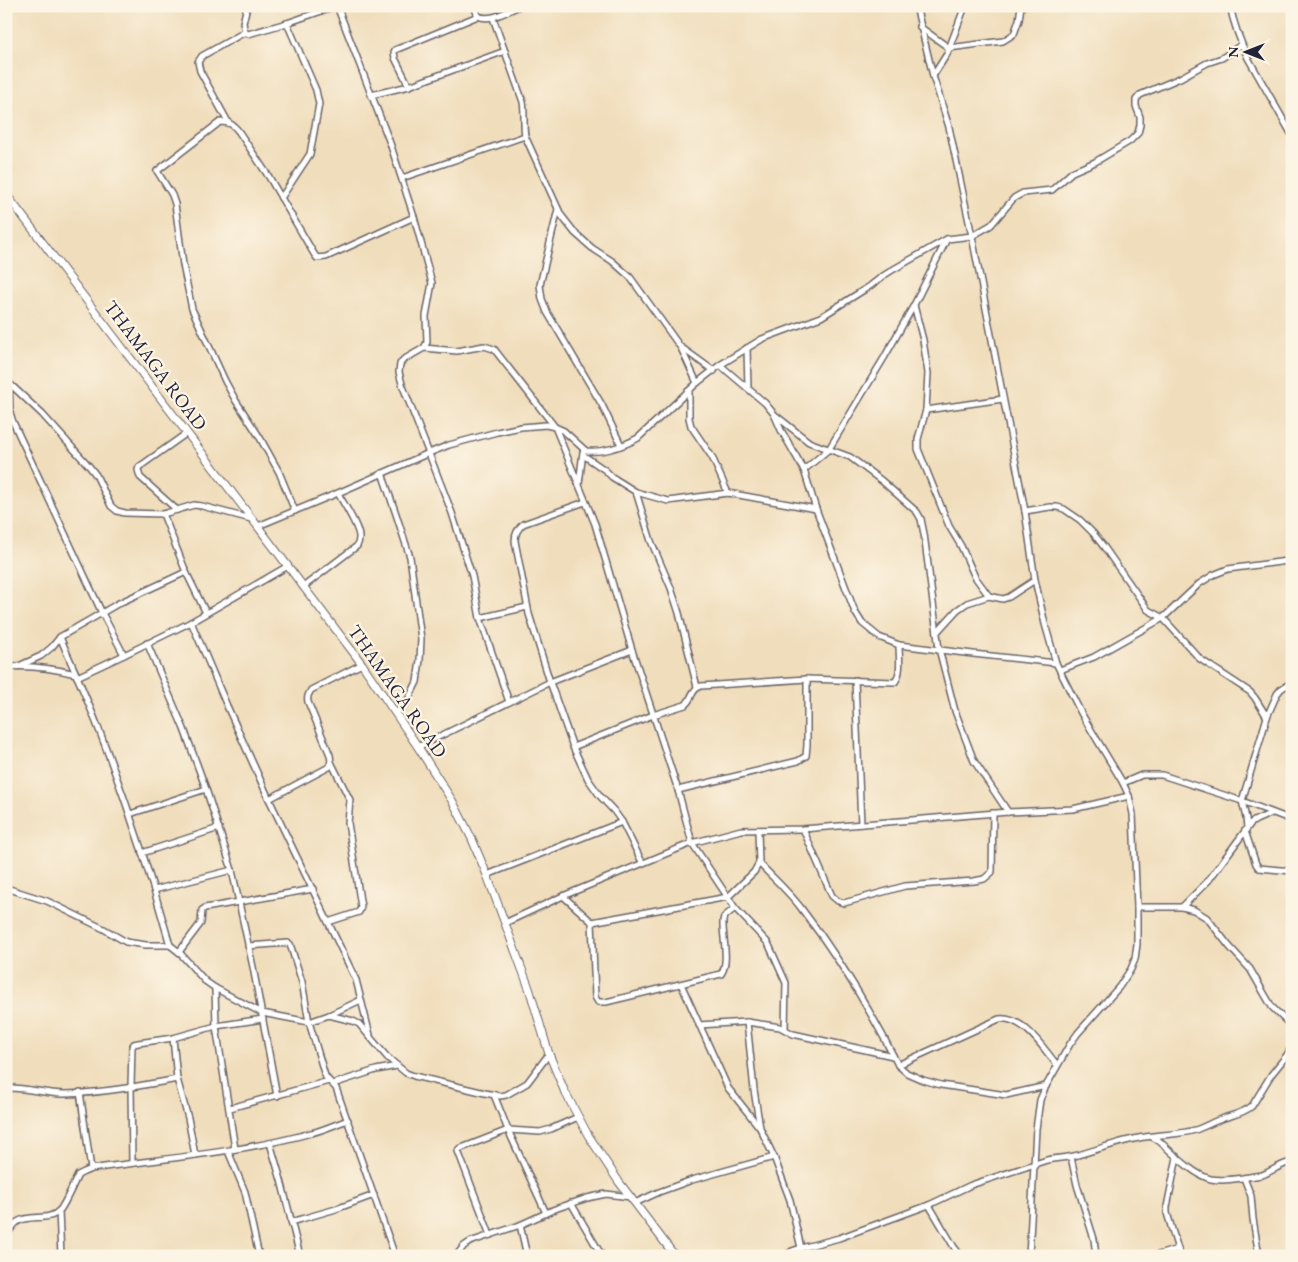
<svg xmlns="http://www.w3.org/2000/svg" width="1298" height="1262" viewBox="0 0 1298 1262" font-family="'EB Garamond',serif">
<rect width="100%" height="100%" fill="#fcf5e5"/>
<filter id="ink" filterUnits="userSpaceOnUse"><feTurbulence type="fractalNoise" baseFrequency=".02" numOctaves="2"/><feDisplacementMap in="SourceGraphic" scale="10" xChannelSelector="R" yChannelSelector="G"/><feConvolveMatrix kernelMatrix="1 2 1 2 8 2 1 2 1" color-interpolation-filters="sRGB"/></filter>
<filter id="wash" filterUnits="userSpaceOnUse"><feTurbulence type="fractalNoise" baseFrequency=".0096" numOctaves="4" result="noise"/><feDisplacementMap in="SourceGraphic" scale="20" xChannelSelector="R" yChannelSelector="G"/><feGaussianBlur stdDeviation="1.12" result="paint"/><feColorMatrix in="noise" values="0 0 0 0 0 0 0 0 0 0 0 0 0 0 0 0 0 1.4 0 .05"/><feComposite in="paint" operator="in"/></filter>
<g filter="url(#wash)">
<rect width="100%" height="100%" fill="#f0ddbb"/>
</g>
<g filter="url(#ink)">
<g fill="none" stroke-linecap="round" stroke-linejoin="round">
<defs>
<g id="street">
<path d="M337 6 390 143 414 217 432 283 426 316 427 342 424 348 403 360 400 364 399 372 402 384 452 513 472 576 480 618 509 702"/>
<path d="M474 6 478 16C491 22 507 11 519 6"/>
<path d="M916 6 933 76 949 127 972 236 1025 511 1035 580 1045 624 1056 663 1081 713 1123 783 1129 796 1133 814 1137 907V944L1135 959 1131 969 1119 987 1078 1033 1070 1044 1046 1086 1040 1100 1036 1129 1029 1256"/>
<path d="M1230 6C1234 25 1240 41 1248 58L1292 135"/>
<path d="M493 18 523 102C525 113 523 125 525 136L561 215 575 233 592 248 612 261 630 277 681 348 697 383"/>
<path d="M920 27 949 48 1003 41 1014 34 1019 20 1021 6"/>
<path d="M245 32 243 23 247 6"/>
<path d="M933 76 947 54 965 6"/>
<path d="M409 86 395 58 394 52 395 50 478 16"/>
<path d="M371 95 409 86 505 51"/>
<path d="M228 122 200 71 198 62 202 56 245 32 248 34 287 23 336 6"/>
<path d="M402 178 525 136"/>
<path d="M281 198 310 154 319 104 316 90 287 23"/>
<path d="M558 209 540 285 542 299 547 312 602 405 621 445"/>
<path d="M914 305 923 340 928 373 926 410 918 439V449L949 526 961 546 975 577 989 596"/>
<path d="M424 348 457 351 484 346 494 349 555 427 595 524 632 650 678 790 692 843 735 908 768 943 786 983 785 1029"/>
<path d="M682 348 714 371"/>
<path d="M747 348 748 388"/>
<path d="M720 365 765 403 774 414 781 430 804 470 816 509 855 612 862 623 879 637 899 645 973 654 1056 663"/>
<path d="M6 382 9 383 42 414 89 466 96 475 111 506 117 511 125 513 163 514 194 505 202 506 251 519"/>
<path d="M9 383 10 413 13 422 102 613 124 655"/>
<path d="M689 391V418L691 426 712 457 728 493"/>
<path d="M926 410 1003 399"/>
<path d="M775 415 809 442 850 457 882 481 917 512 921 519 924 534 939 649 955 711 974 761 1008 812"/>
<path d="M583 455 605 470 612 477 636 492 668 501 728 493 816 509"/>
<path d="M804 470 829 449 884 358 914 305 947 239"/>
<path d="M382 473 396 514 410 557 421 639 420 660 417 682 408 700 396 714"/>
<path d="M579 484 583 452"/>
<path d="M636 492 651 541 671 588 679 613 697 687"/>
<path d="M585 502 523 524C518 529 515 533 515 541L529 614 550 682 573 747 588 779 600 796 614 811 622 822 642 862"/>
<path d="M177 510 140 477 138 470 139 467 187 433"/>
<path d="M295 511 279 472 259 436 236 401 225 381 192 309 183 265 175 204 172 195 157 171 220 122C229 122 233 124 239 132L269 177 314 254 317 258 326 257 414 217"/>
<path d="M1025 511 1050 507H1057L1064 509 1080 520 1093 533 1104 547 1148 610 1163 618 1200 659 1250 692 1255 698 1267 717"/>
<path d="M163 514 186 572 206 613"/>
<path d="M258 526 338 493 429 453 449 445 497 432 521 427 546 425 555 427 564 431 586 451C603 453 624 446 638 438L697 383 720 365 762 339 821 317 870 286 883 276 894 269 947 239 972 236 991 225 1014 198 1023 193 1052 190 1072 172 1095 162 1130 141 1138 133 1140 125V117L1136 106V100L1140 95 1180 78 1207 63 1222 58 1241 45"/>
<path d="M303 587 357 546C358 544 359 541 359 538 360 528 343 503 338 493"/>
<path d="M480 618 527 607"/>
<path d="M191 622 205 654 227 706 269 799"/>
<path d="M937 632 957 610 967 603 989 596 1003 599 1009 597 1035 580"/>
<path d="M60 637C75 672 91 707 104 743 129 809 151 877 170 945"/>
<path d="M147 643 184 729 206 789 232 870 253 967 277 1096"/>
<path d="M362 664 311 690C308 695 307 697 308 702L330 755 331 762 329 767 269 799 356 980 370 1035"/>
<path d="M19 666 41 656 52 647 60 637 119 603 186 572"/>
<path d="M6 667C31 665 52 668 76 674"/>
<path d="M1060 670 1094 657 1163 618 1199 584 1213 575 1228 569 1287 561"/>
<path d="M77 677 124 655 191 622 288 566"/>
<path d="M855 680 861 824"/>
<path d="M418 747 550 682 632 650"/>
<path d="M573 747 653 715 685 705C692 700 691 689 701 686L807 679 895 682C902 673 899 656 899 645"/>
<path d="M1123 783 1142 775H1162L1242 801 1292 820"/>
<path d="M678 790 798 761 806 756 807 745V679"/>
<path d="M130 814 206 789"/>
<path d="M1247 828 1246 818 1242 801 1267 717 1277 694 1281 689 1292 682"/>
<path d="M803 829 832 896 838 901 844 903 905 886 974 881 984 879 992 872 993 813"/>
<path d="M1245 831 1256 864 1259 868 1292 871"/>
<path d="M142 853 219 828"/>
<path d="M759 863C773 878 789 892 801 908 838 956 871 1011 898 1065L907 1073 923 1080 941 1085 974 1090 1006 1095 1046 1086"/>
<path d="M487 875 622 822"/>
<path d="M6 888 47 901 104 929 126 942 146 945H170L179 952 205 981 215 988 262 1013 309 1022 329 1015 353 1021 359 1024 387 1057 406 1073 414 1076 485 1093 500 1096 506 1095 527 1083 549 1054"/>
<path d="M154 890 232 870"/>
<path d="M563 896 592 922 728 897 754 872 759 863 758 830"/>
<path d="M1137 907H1182L1194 910 1207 918 1229 946 1250 969 1272 1007 1292 1027"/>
<path d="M1182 907 1208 881 1251 823 1256 820 1272 813"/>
<path d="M328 922 359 912 361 907 348 823 350 800 331 762"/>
<path d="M592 922 595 997 598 1002H606L721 974C730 962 722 936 723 921L724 917 735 908"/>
<path d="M505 923 563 896 692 843 741 830 803 829 1008 812 1073 809 1129 796"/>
<path d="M248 946 288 943 290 944 302 982 309 1022 325 1076 329 1081 336 1088 395 1256"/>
<path d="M179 952 201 923 202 910 205 908 313 889"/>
<path d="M681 984 728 1088 760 1128 774 1157 790 1200 801 1248"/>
<path d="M215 988 216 1026 235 1149"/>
<path d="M329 1015 361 1000"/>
<path d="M747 1022 754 1090 760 1128"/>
<path d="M699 1025 747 1022 780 1027 793 1034 893 1056"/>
<path d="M173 1038 177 1079 188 1118 195 1155"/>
<path d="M898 1065 999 1019C1024 1016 1043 1048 1057 1065"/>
<path d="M333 1084 376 1070 397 1066"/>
<path d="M6 1088C26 1087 45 1094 65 1094 102 1093 140 1086 177 1079"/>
<path d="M80 1092 91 1169"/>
<path d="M494 1095 508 1130 546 1213"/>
<path d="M230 1108 329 1081"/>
<path d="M1152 1137 1158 1140C1172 1152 1193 1175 1211 1179 1227 1182 1246 1177 1262 1175 1273 1171 1280 1164 1292 1162"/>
<path d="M270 1143 281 1180 300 1256"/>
<path d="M228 1151 245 1192 259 1256"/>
<path d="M1071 1157 1077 1185 1094 1239 1096 1256"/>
<path d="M1177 1157 1167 1207V1213L1180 1256"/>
<path d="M132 1163 131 1087 132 1047 134 1044 138 1043 173 1038 216 1026 263 1019"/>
<path d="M1244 1178 1251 1196 1253 1219 1259 1256"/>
<path d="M571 1203 602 1256"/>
<path d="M635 1203 659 1192 692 1180 774 1157"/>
<path d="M929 1205 954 1247 961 1256"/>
<path d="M59 1211 61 1256"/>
<path d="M291 1222 336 1209 374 1195"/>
<path d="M520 1225 527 1256"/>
<path d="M490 1235 458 1151 459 1149 508 1130 540 1132 551 1129 578 1117"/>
<path d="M6 1236C10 1231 13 1224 19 1221 32 1214 49 1222 60 1210 66 1202 73 1185 78 1175L84 1172 91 1169C164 1158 239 1153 311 1133 324 1130 336 1124 348 1120"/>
<path d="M456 1256 464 1246 470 1242 520 1225 555 1209 587 1198 606 1194 631 1197"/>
<path d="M786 1256 792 1251 801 1248 839 1238 929 1205 971 1185 1047 1160C1056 1158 1065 1158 1074 1156 1098 1150 1121 1140 1145 1137 1162 1134 1179 1135 1195 1130 1205 1127 1214 1121 1224 1118 1233 1115 1244 1113 1252 1106L1271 1075 1287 1055 1292 1046"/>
<path d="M1155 1256 1178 1249"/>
</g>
<path id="secondary" d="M6 194 362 664 418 747 453 802 472 839 487 875 529 988 549 1054 564 1090 588 1135 619 1182 675 1256"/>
</defs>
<use href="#street" stroke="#6a6368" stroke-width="8"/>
<use href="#secondary" stroke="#6a6368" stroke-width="9"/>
<use href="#street" stroke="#fff" stroke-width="5"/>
<use href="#secondary" stroke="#fff" stroke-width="7"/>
</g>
</g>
<g text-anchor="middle" stroke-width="4.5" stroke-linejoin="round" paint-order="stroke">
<g font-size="19" fill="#22223b" stroke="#fcf5e5">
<text transform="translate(156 365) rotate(53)" y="7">THAMAGA ROAD</text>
<text transform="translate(398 691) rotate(55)" y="7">THAMAGA ROAD</text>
</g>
</g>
<rect width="1298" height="1262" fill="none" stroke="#fcf5e5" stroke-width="25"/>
<g transform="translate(1246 52) rotate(270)" stroke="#fcf5e5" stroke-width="4" paint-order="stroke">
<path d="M0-4L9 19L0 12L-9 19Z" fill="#22223b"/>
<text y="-8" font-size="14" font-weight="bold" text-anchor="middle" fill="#22223b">N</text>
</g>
</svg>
